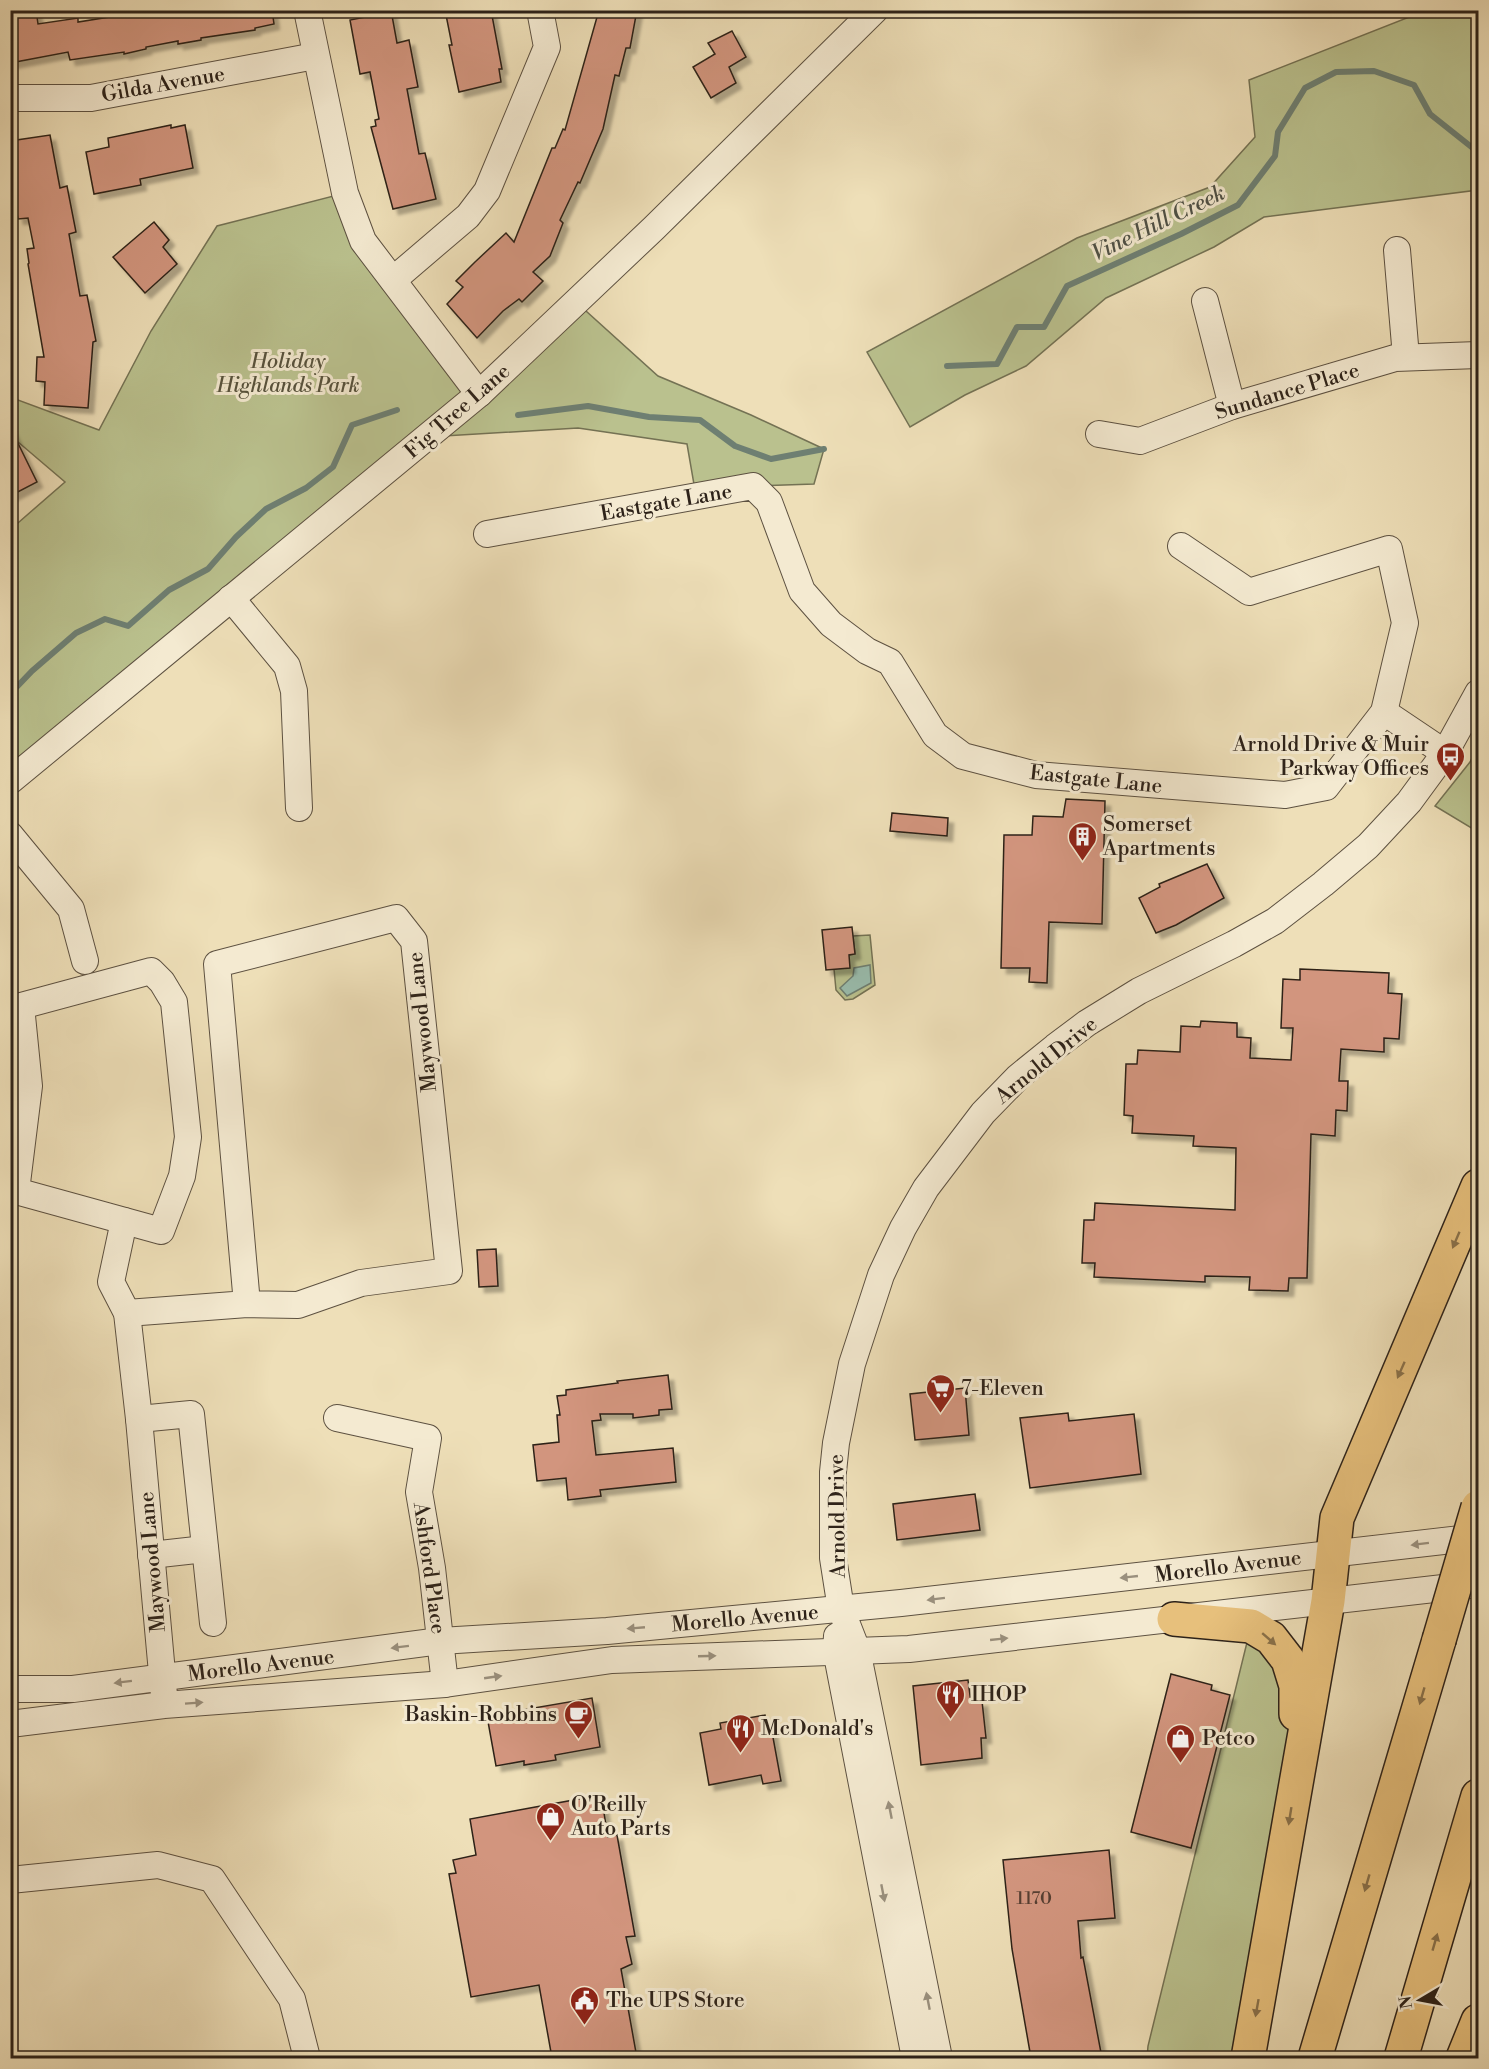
<svg xmlns="http://www.w3.org/2000/svg" width="1489" height="2069" viewBox="0 0 1489 2069" font-family="'Libre Bodoni',serif">
<defs>
<filter id="shadow"><feDropShadow dx="5.5" dy="5.5" stdDeviation="1.5" flood-color="#0004"/></filter>
</defs>
<rect width="100%" height="100%" fill="#eedfb8"/>
<filter id="stains"><feTurbulence type="fractalNoise" baseFrequency=".00333" numOctaves="4"/><feColorMatrix values="0 0 0 0 .2 0 0 0 0 .09 0 0 0 0 .02 0 0 0 .5 -.17"/></filter>
<radialGradient id="worn" r=".72"><stop offset=".6" stop-color="#630" stop-opacity="0"/><stop offset="1" stop-color="#630" stop-opacity=".3"/></radialGradient>
<g fill="#bac18e" stroke="#747254" stroke-width="1.5">
<path d="M1427 10 1478 11V190L1264 217 1214 247 1106 298 1026 366 965 395 910 427 867 352 1077 238 1210 187 1255 137 1249 80Z"/>
<path d="M345 193 479 394 576 302 658 376 751 415 824 449 814 484 753 486 696 496 687 444 578 428 427 437 11 781V529L65 482 11 436 10 397 99 430 151 331 217 226Z"/>
<path d="M1478 746V832L1435 806 1470 762Z"/>
<path d="M870 935 875 985 853 999 845 1000 836 990 834 969 849 955 855 954 853 936Z"/>
<path d="M1251 1626 1296 1686 1248 2058H1147L1148 2046Z"/>
</g>
<path fill="#99bdae" stroke="#6e7f72" stroke-width="1.5" d="M870 965 871 983 847 996 840 988 853 976 854 968Z"/>
<g fill="none" stroke-linecap="round" stroke-linejoin="round">
<g stroke="#6e7f72" stroke-width="6">
<path d="M947 366 997 364 1017 327H1044L1067 286 1181 234 1238 205 1275 156 1278 132 1305 88 1336 72 1374 71 1414 85 1430 114 1474 149"/>
<path d="M518 415 588 406 649 417 700 420 735 446 771 459 824 449"/>
<path d="M10 694 32 671 76 633 105 619 128 626 169 590 208 569 236 537 266 509 306 488 333 467 352 425 397 410"/>
</g>
</g>
<g fill="#d2957e" stroke="#2d2219" stroke-width="1.5" filter="url(#shadow)">
<path d="M36 10 38 24 78 18V22L153 10H272L274 24 255 28V30L201 38V40L178 44V41L146 47V49L124 54V52L70 60 68 52 10 63V15Z"/>
<path d="M375 10H391L397 43 409 40 418 87 407 89 419 154 425 153 436 199 393 209 371 127 376 126 375 120 379 119 370 72 360 74 350 20 376 15Z"/>
<path d="M445 10H491L502 69H499L501 82 459 92 449 45H452Z"/>
<path d="M599 10H637L630 48H626L619 76 615 75 603 129 580 183 578 182 560 220 563 223 550 256 533 272 543 281 522 302 519 299 503 311 477 338 447 304 463 287 456 281 475 262 506 233 514 242 552 148H555L563 129 565 130Z"/>
<path d="M732 31 746 57 729 67 736 83 711 98 693 67 715 54 708 43Z"/>
<path d="M171 125V128L185 125 193 168 140 179 141 185 94 194 86 152 109 147 108 138Z"/>
<path d="M50 135 60 188 67 186 76 232 69 234 80 296 87 295 96 341 93 342 88 408 44 405 45 382 36 381 37 357H44L28 264 29 263 27 249 34 248 28 218 18 219 10 177V141Z"/>
<path d="M154 222 169 240 163 247 177 264 145 293 113 257Z"/>
<path d="M10 427 37 482 10 496Z"/>
<path d="M1066 799 1105 801 1102 924 1049 922 1047 983 1029 982 1030 968H1001L1004 835H1032L1033 816 1063 817Z"/>
<path d="M892 813 948 818 947 836 890 831Z"/>
<path d="M1207 864 1224 898 1176 925 1156 933 1139 898 1160 887 1159 884Z"/>
<path d="M852 927 855 954 849 955 850 968 826 970 822 930Z"/>
<path d="M1300 969 1389 973 1388 993 1402 994 1399 1039 1384 1038V1052L1341 1049 1339 1081H1348L1347 1111 1336 1110 1335 1136 1311 1134 1307 1278H1289L1288 1291 1249 1290 1250 1277 1205 1276V1282L1094 1277 1095 1263H1082L1084 1220H1094L1095 1203 1235 1210 1236 1148 1193 1146 1194 1136 1132 1133 1133 1116 1124 1115 1126 1064H1137L1138 1050 1180 1052 1181 1026 1200 1027 1201 1021 1237 1023V1037L1251 1038 1250 1058 1291 1060 1293 1028H1281L1283 979 1300 980Z"/>
<path d="M496 1249 498 1286 479 1287 477 1250Z"/>
<path d="M668 1375 672 1409 659 1410V1415L633 1418V1414H600L601 1420 592 1421 596 1455 673 1448 676 1482 600 1490 601 1496 568 1500 566 1478 537 1481 533 1445 559 1442 557 1415H560L557 1396 566 1395V1390L618 1383 617 1381Z"/>
<path d="M965 1388 969 1435 915 1440 910 1394Z"/>
<path d="M1068 1413 1069 1421 1134 1414 1141 1474 1030 1488 1020 1418Z"/>
<path d="M975 1494 980 1530 897 1540 893 1504Z"/>
<path d="M1171 1674 1212 1685 1211 1690 1230 1695 1191 1848 1131 1832Z"/>
<path d="M968 1680 971 1703 982 1701 986 1738H981L982 1758 921 1765 913 1686Z"/>
<path d="M592 1698 600 1747 555 1755 556 1760 524 1765V1761L496 1766 487 1716Z"/>
<path d="M765 1715 766 1722 770 1721 781 1781 763 1784 761 1775 709 1785 700 1733 721 1729 720 1723Z"/>
<path d="M601 1795 608 1837 617 1835 635 1936 626 1937 632 1964 621 1969 637 2058H552L539 1985 471 1997 449 1874 456 1873 453 1860 476 1855 470 1819Z"/>
<path d="M1109 1850 1115 1918 1078 1921 1081 1958 1083 1957 1102 2058H1031L1012 1949 1003 1860Z"/>
</g>
<g fill="none" stroke-linecap="round" stroke-linejoin="round">
<defs>
<g id="minor">
<path d="M307 10 345 193 363 241 479 394"/>
<path d="M10 98H91L315 56"/>
<path d="M1397 250 1406 357"/>
<path d="M393 280 468 216 487 191 547 47 540 10"/>
<path d="M1205 301 1232 406"/>
<path d="M1099 434 1140 441 1232 406 1395 358 1478 355"/>
<path d="M487 534 753 486 769 502 802 591 831 624 867 651 890 662 935 735 963 756 1036 775 1285 795 1326 787 1384 712 1405 623 1389 549 1249 592 1181 546"/>
<path d="M231 598 287 666 294 691 299 808"/>
<path d="M1384 712 1445 753"/>
<path d="M10 781 479 394 654 228 875 10"/>
<path d="M10 835 71 909 85 961"/>
<path d="M151 971 162 982 174 1002 188 1137 182 1176 161 1231 16 1191 29 1086 21 1006Z"/>
<path d="M124 1221 111 1282 127 1313 139 1419 164 1695"/>
<path d="M127 1313 247 1304 298 1305 361 1283 449 1271 414 941 396 918 217 964 247 1304"/>
<path d="M337 1418 428 1438 419 1492 432 1568 445 1684"/>
<path d="M139 1419 191 1414 213 1623"/>
<path d="M151 1555 205 1549"/>
<path d="M837 1636 836 1650 915 2058"/>
<path d="M10 1689H73L440 1641 607 1631 901 1603 1478 1537"/>
<path d="M10 1724 164 1705 445 1684 612 1660 909 1649 1478 1584"/>
<path d="M10 1880 158 1865 212 1879 292 1999 307 2058"/>
<path d="M939 2058 857 1650 841 1609 833 1558V1472L836 1443 852 1364 881 1275 903 1228 926 1188 983 1113 1018 1077 1055 1047 1087 1023 1139 991 1234 944 1275 921 1323 884 1368 846 1409 802 1445 753 1478 693"/>
</g>
<g id="highway">
<path d="M1174 1619 1251 1626 1271 1638 1288 1660 1296 1686V1714"/>
<path d="M1248 2058 1328 1601 1337 1518 1478 1186"/>
<path d="M1315 2058 1439 1640"/>
<path d="M1401 2058 1478 1796"/>
<path d="M1463 2058 1478 2021"/>
</g>
</defs>
<use href="#minor" stroke="#5d5141" stroke-width="28"/>
<use href="#highway" stroke="#2d2219" stroke-width="36"/>
<use href="#minor" stroke="#f4ead1" stroke-width="26"/>
<use href="#highway" stroke="#e7c07c" stroke-width="33"/>
<defs>
<path id="highway-bridge" d="M1439 1640 1478 1507"/>
</defs>
<use href="#highway-bridge" stroke="#2d2219" stroke-width="36" stroke-linecap="butt"/>
<use href="#highway-bridge" stroke="#e7c07c" stroke-width="33"/>
</g>
<defs><path id="oneway-solid" d="M-6-.8H1V-3.2L6.5 0L1 3.2V.8H-6Z" transform="scale(1.5)"/></defs>
<g fill="#8a714a">
<use href="#oneway-solid" transform="translate(1456 1240) rotate(113)"/>
<use href="#oneway-solid" transform="translate(1401 1370) rotate(114)"/>
<use href="#oneway-solid" transform="translate(1269 1639) rotate(41)"/>
<use href="#oneway-solid" transform="translate(1422 1696) rotate(106)"/>
<use href="#oneway-solid" transform="translate(1290 1816) rotate(99)"/>
<use href="#oneway-solid" transform="translate(1367 1883) rotate(106)"/>
<use href="#oneway-solid" transform="translate(1435 1942) rotate(-74)"/>
<use href="#oneway-solid" transform="translate(1257 2008) rotate(100)"/>
</g>
<g fill="#9a907e">
<use href="#oneway-solid" transform="translate(1420 1544) rotate(173)"/>
<use href="#oneway-solid" transform="translate(1129 1577) rotate(174)"/>
<use href="#oneway-solid" transform="translate(936 1599) rotate(173)"/>
<use href="#oneway-solid" transform="translate(636 1628) rotate(175)"/>
<use href="#oneway-solid" transform="translate(999 1639) rotate(-6)"/>
<use href="#oneway-solid" transform="translate(400 1647) rotate(173)"/>
<use href="#oneway-solid" transform="translate(707 1656) rotate(-2)"/>
<use href="#oneway-solid" transform="translate(493 1677) rotate(-8)"/>
<use href="#oneway-solid" transform="translate(123 1682) rotate(173)"/>
<use href="#oneway-solid" transform="translate(194 1703) rotate(-4)"/>
<use href="#oneway-solid" transform="translate(890 1810) rotate(-101)"/>
<use href="#oneway-solid" transform="translate(883 1893) rotate(79)"/>
<use href="#oneway-solid" transform="translate(928 2001) rotate(-101)"/>
</g>
<defs>
<symbol id="bus-pin" viewBox="-11 -11 22 30"><path d="M0 17L-7.5 6A9.5 9.5 0 1 1 7.5 6Z" fill="#8f2418" stroke="#f4ead1"/><path d="M-5-6H5V4H4V6H2V4H-2V6H-4V4H-5ZM-3.5-4V0h7V-4ZM-3.5 1.2v1.5H-2V1.2ZM2 1.2v1.5H3.5V1.2Z" fill="#fff"/></symbol>
<symbol id="building-pin" viewBox="-11 -11 22 30"><path d="M0 17L-7.5 6A9.5 9.5 0 1 1 7.5 6Z" fill="#8f2418" stroke="#f4ead1"/><path d="M-4-6H4V6H1V3H-1V6H-4ZM-2.5-4.3h1.7v1.8h-1.7ZM.8-4.3h1.7v1.8H.8ZM-2.5-1h1.7V.8h-1.7ZM.8-1h1.7V.8H.8Z" fill="#fff"/></symbol>
<symbol id="supermarket-pin" viewBox="-11 -11 22 30"><path d="M0 17L-7.5 6A9.5 9.5 0 1 1 7.5 6Z" fill="#8f2418" stroke="#f4ead1"/><path d="M-6-5.5h2.5l.6 2H6L4.5 2H-2.5L-4.4-4H-6ZM-1.5 3.2a1.3 1.3 0 1 0 .1 0ZM3 3.2a1.3 1.3 0 1 0 .1 0Z" fill="#fff"/></symbol>
<symbol id="restaurant-pin" viewBox="-11 -11 22 30"><path d="M0 17L-7.5 6A9.5 9.5 0 1 1 7.5 6Z" fill="#8f2418" stroke="#f4ead1"/><path d="M-5-6h1v4h1v-4h1v4h1v-4h1v5L-1.5 .5V6h-2V.5L-5-1ZM5-6V6H3V1.5H1.5Q1.5-4 5-6Z" fill="#fff"/></symbol>
<symbol id="cafe-pin" viewBox="-11 -11 22 30"><path d="M0 17L-7.5 6A9.5 9.5 0 1 1 7.5 6Z" fill="#8f2418" stroke="#f4ead1"/><path d="M-5.5-4.5H6V0H3Q3 3.5 0 3.5H-2.5Q-5.5 3.5-5.5 0ZM3-3.2v2h1.7v-2ZM-6 4.5H4V6H-6Z" fill="#fff"/></symbol>
<symbol id="shop-pin" viewBox="-11 -11 22 30"><path d="M0 17L-7.5 6A9.5 9.5 0 1 1 7.5 6Z" fill="#8f2418" stroke="#f4ead1"/><path d="M-5-2.5h2.3a2.7 3.5 0 0 1 5.4 0H5L5.5 6h-11ZM-1.5-2.5h3a1.5 2.3 0 0 0-3 0Z" fill="#fff"/></symbol>
<symbol id="civic-pin" viewBox="-11 -11 22 30"><path d="M0 17L-7.5 6A9.5 9.5 0 1 1 7.5 6Z" fill="#8f2418" stroke="#f4ead1"/><path d="M-.6-6.5H3V-4.5H.6V-3L4-1V1h2V6H-6V1h2V-1L-.6-3ZM-1.2 2.5V6h2.4V2.5Z" fill="#fff"/></symbol>
</defs>
<g fill-rule="evenodd">
<use href="#bus-pin" x="1434" y="740" width="33" height="45"/>
<use href="#building-pin" x="1066" y="820" width="33" height="45"/>
<use href="#supermarket-pin" x="924" y="1372" width="33" height="45"/>
<use href="#restaurant-pin" x="934" y="1678" width="33" height="45"/>
<use href="#cafe-pin" x="562" y="1698" width="33" height="45"/>
<use href="#restaurant-pin" x="724" y="1712" width="33" height="45"/>
<use href="#shop-pin" x="1164" y="1722" width="33" height="45"/>
<use href="#shop-pin" x="534" y="1800" width="33" height="45"/>
<use href="#civic-pin" x="568" y="1984" width="33" height="45"/>
</g>
<g text-anchor="middle" stroke-width="6" stroke-linejoin="round" paint-order="stroke">
<g font-size="18" fill="#563f32">
<text x="1034" y="1904">1170</text>
</g>
<g font-size="21" fill="#2d2219" stroke="#f4ead1">
<text transform="translate(163 84) rotate(-10)" y="7">Gilda Avenue</text>
<text transform="translate(1287 391) rotate(-17)" y="7">Sundance Place</text>
<text transform="translate(457 411) rotate(-41)" y="7">Fig Tree Lane</text>
<text transform="translate(666 502) rotate(-10)" y="7">Eastgate Lane</text>
<text transform="translate(1096 779) rotate(6)" y="7">Eastgate Lane</text>
<text transform="translate(422 1022) rotate(-96)" y="7">Maywood Lane</text>
<text transform="translate(1046 1060) rotate(-39)" y="7">Arnold Drive</text>
<text transform="translate(837 1516) rotate(-91)" y="7">Arnold Drive</text>
<text transform="translate(152 1562) rotate(-95)" y="7">Maywood Lane</text>
<text transform="translate(1228 1566) rotate(-7)" y="7">Morello Avenue</text>
<text transform="translate(430 1568) rotate(82)" y="7">Ashford Place</text>
<text transform="translate(745 1618) rotate(-5)" y="7">Morello Avenue</text>
<text transform="translate(261 1665) rotate(-7)" y="7">Morello Avenue</text>
</g>
<g font-size="21" font-style="italic" fill="#57523c" stroke="#f4ead1">
<text x="288" y="368">Holiday<tspan x="288" dy="24">Highlands Park</tspan></text>
</g>
<g font-size="21" fill="#2d2219" stroke="#f4ead1" text-anchor="start">
<text x="1429" y="751" text-anchor="end">Arnold Drive &amp; Muir<tspan x="1429" dy="24">Parkway Offices</tspan></text>
<text x="1103" y="831">Somerset<tspan x="1103" dy="24">Apartments</tspan></text>
<text x="961" y="1395">7-Eleven</text>
<text x="971" y="1701">IHOP</text>
<text x="557" y="1721" text-anchor="end">Baskin-Robbins</text>
<text x="761" y="1735">McDonald's</text>
<text x="1202" y="1745">Petco</text>
<text x="571" y="1811">O'Reilly<tspan x="571" dy="24">Auto Parts</tspan></text>
<text x="606" y="2007">The UPS Store</text>
</g>
<g font-size="22" font-style="italic" fill="#4d5046" stroke="#f4ead1">
<text transform="translate(1158 222) rotate(-26)" y="8">Vine Hill Creek</text>
</g>
</g>
<rect width="1489" height="2069" fill="none" stroke="#eedfb8" stroke-width="36"/>
<rect x="12" y="12" width="1465" height="2045" fill="none" stroke="#2d2219" stroke-width="3"/>
<rect x="18" y="18" width="1453" height="2033" fill="none" stroke="#2d2219" stroke-width="1.5"/>
<g transform="translate(1420 2000) rotate(260)" stroke="#f4ead1" stroke-width="4.5" paint-order="stroke">
<path d="M0-4.5L10 22L0 15L-10 22Z" fill="#2d2219"/>
<text y="-9" font-size="16" font-weight="bold" text-anchor="middle" fill="#2d2219">N</text>
</g>
<rect width="100%" height="100%" filter="url(#stains)"/>
<rect width="100%" height="100%" fill="url(#worn)"/>
</svg>
